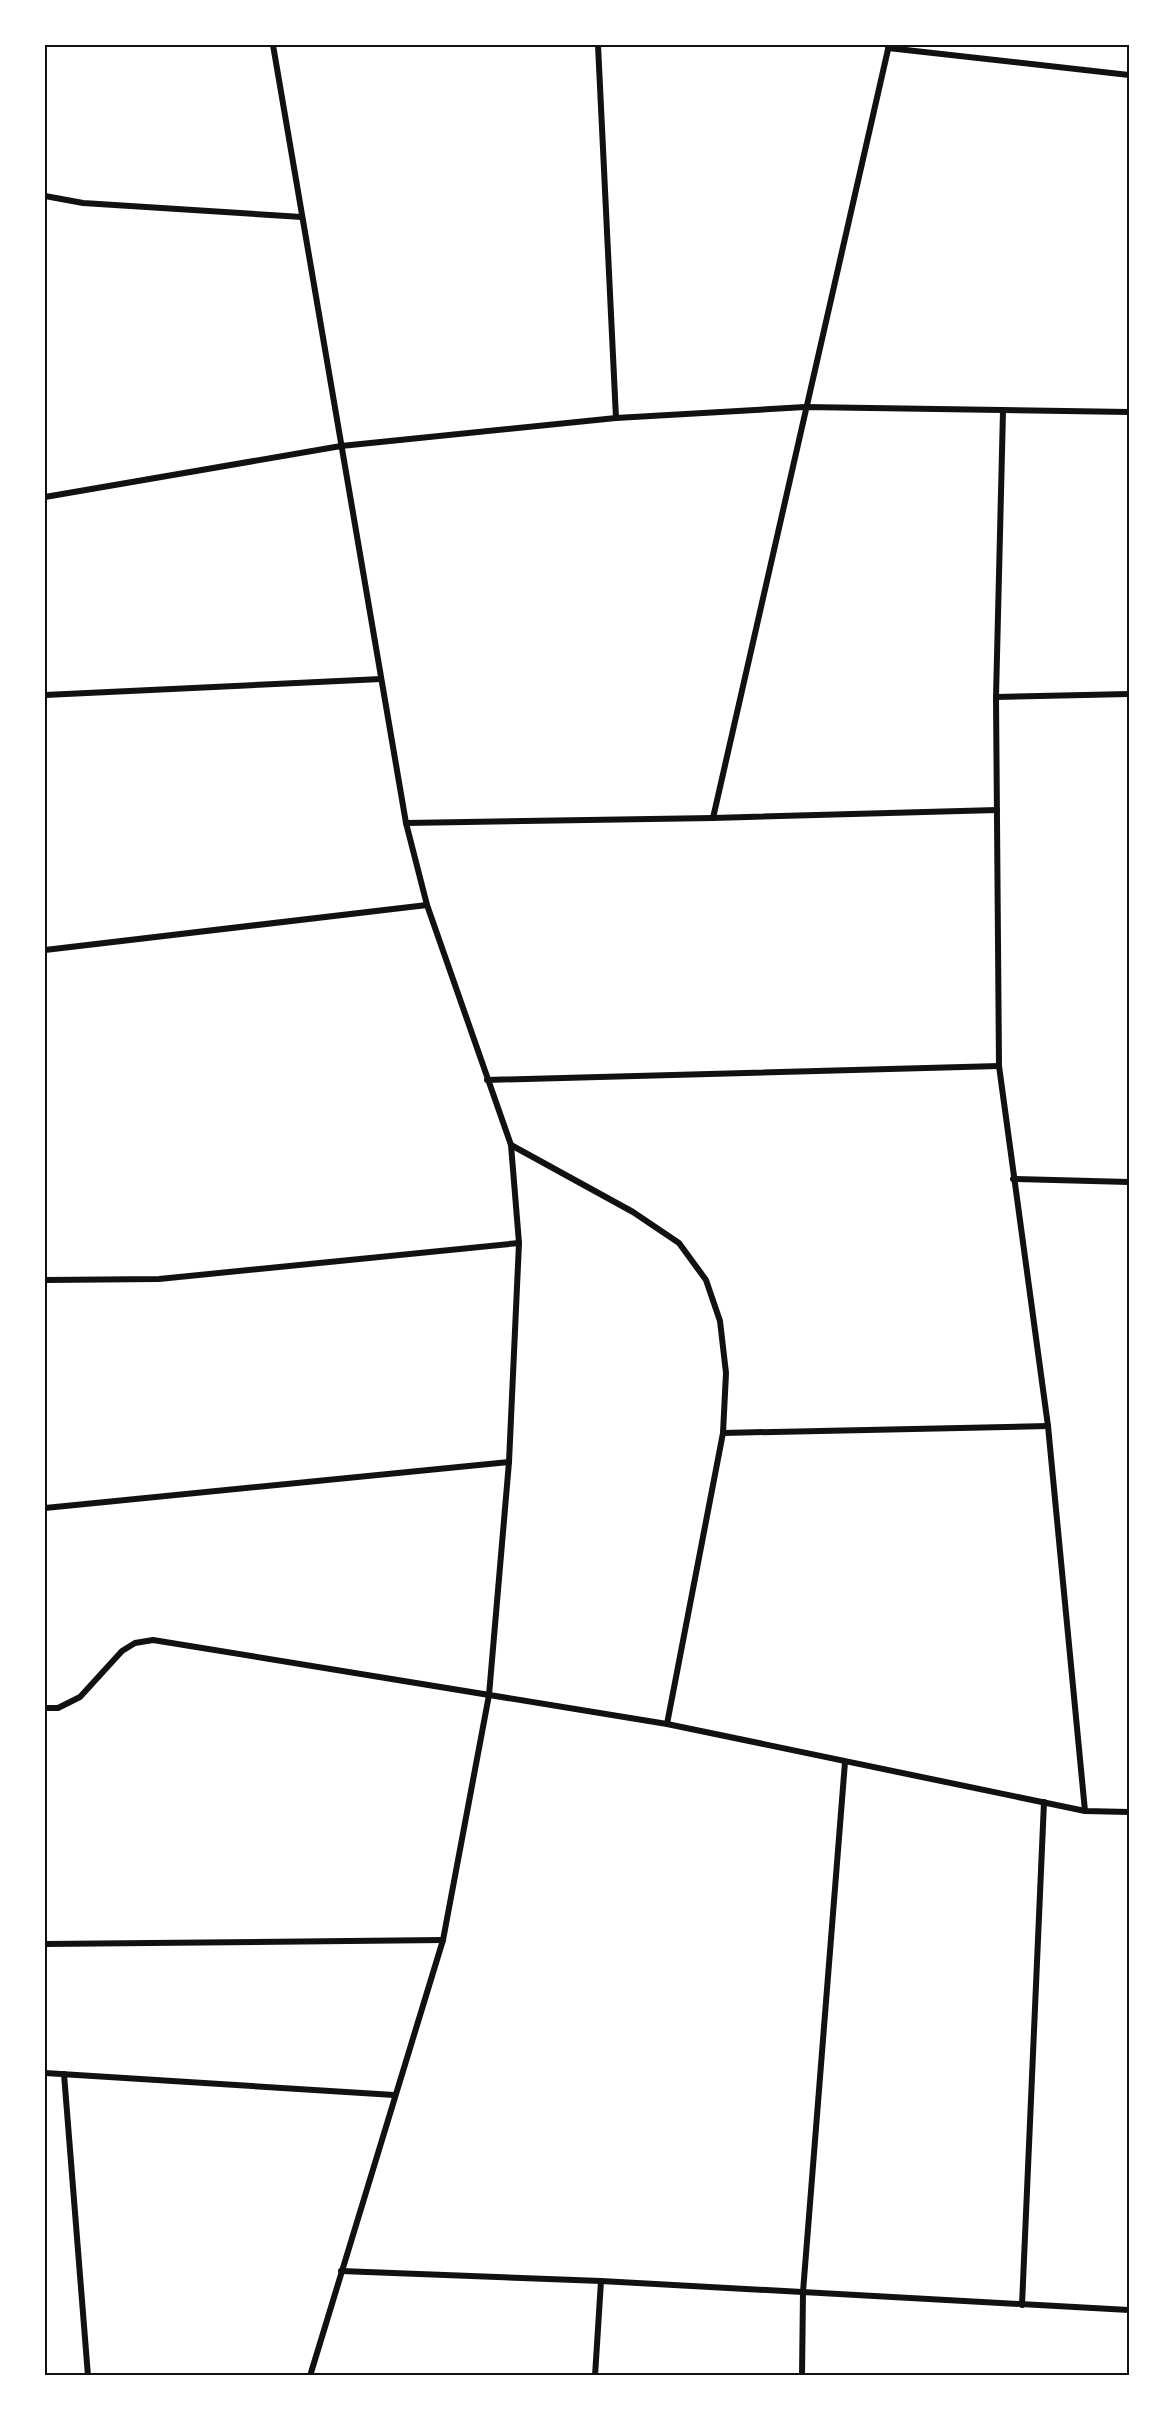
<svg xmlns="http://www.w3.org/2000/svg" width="1174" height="2421" viewBox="0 0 1174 2421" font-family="Jost,sans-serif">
<rect width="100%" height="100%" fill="#fff"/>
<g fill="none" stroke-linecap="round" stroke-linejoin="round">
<g stroke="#111" stroke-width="6">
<path d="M273 45 406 823 427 905 511 1145 519 1243 509 1462 489 1695 443 1940 310 2376"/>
<path d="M598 45 616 418"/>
<path d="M888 48 1129 75"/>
<path d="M45 196 83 203 302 217"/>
<path d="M1003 411 996 697 999 1066 1048 1426 1085 1811"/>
<path d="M45 497 341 446 616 418 805 407 1129 412"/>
<path d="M45 695 381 679"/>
<path d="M996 697 1129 694"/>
<path d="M713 818 889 45"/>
<path d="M406 823 713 818 997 810"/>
<path d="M45 950 427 905"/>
<path d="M487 1080 999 1066"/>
<path d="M511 1145 633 1212 679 1243 706 1280 720 1321 726 1373 723 1433 667 1724"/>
<path d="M1013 1179 1129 1182"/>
<path d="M45 1280 159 1279 519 1243"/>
<path d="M723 1433 1048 1426"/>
<path d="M45 1508 509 1462"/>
<path d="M45 1708H58L80 1697 122 1651 135 1643 153 1640 667 1724 1085 1811 1129 1812"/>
<path d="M45 1944 443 1940"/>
<path d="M45 2073 394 2095"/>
<path d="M64 2074 88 2376"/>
<path d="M341 2271 601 2281 1129 2310"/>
<path d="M1022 2305 1044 1802"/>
<path d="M595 2376 601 2281"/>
<path d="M802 2376 803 2292 845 1762"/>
</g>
</g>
<rect width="1174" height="2421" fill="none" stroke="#ffffff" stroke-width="93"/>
<rect x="46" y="46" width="1082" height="2328" fill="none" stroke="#111" stroke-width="2"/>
</svg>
